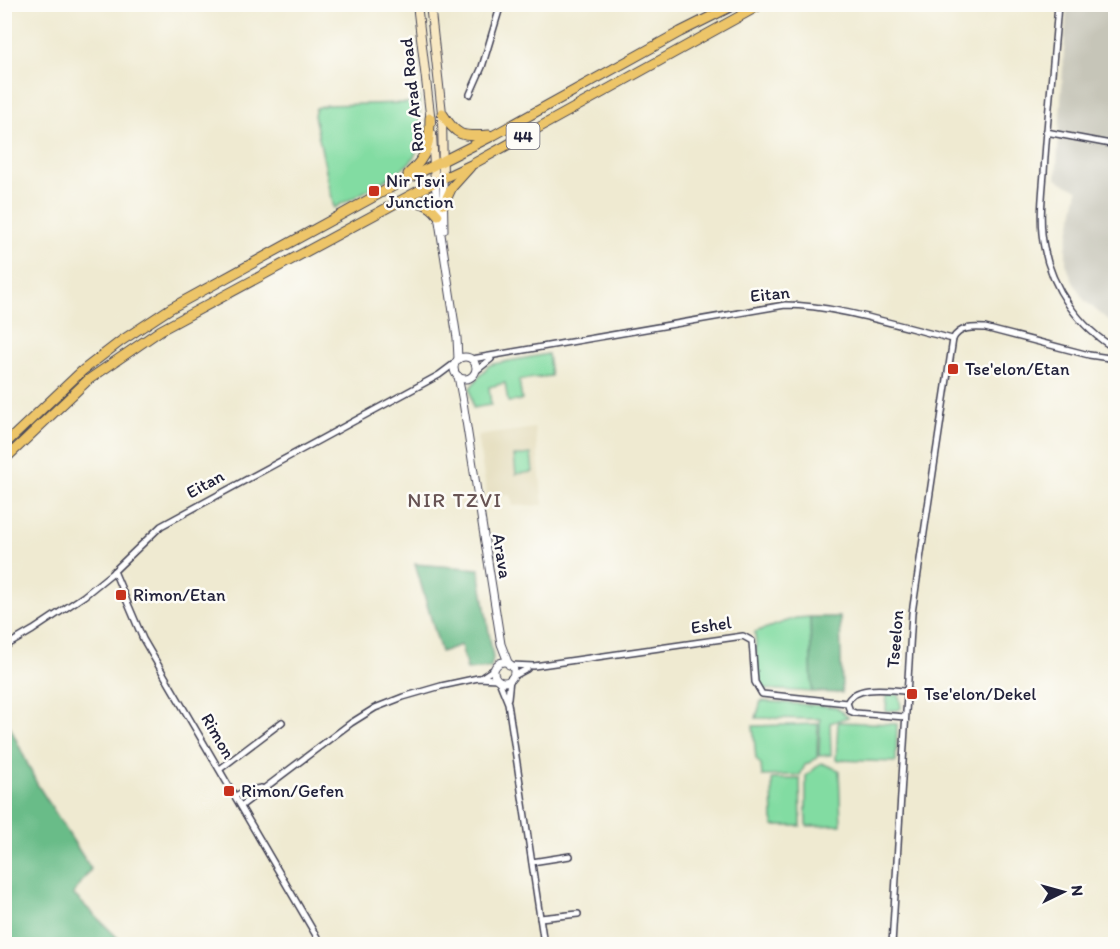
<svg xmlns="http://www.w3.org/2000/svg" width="1120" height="949" viewBox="0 0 1120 949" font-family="Itim,sans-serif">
<rect width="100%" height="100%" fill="#fdfcf7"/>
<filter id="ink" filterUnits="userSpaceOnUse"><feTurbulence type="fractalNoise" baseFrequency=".0167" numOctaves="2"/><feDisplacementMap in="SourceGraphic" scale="12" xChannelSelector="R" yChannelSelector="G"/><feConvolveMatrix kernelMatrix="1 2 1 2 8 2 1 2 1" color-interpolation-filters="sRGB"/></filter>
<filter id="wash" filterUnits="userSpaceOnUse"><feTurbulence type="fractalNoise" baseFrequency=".008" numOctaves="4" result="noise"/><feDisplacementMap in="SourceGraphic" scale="24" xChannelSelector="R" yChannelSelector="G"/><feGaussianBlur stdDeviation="1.35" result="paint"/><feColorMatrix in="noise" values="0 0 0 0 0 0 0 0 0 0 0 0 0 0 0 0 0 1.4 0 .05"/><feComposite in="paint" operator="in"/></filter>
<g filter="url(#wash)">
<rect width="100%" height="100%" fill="#efead1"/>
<path fill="#e3dbba" d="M535 428 543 505 513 506 511 495 500 496 499 492 487 494 477 436Z"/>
<path fill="#c6c5b8" d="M1067 5H1115V326L1084 300 1073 282 1066 264V248L1078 190 1056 179Z"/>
<g fill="#82dca2" stroke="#527f6e" stroke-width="1.5">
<path d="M419 95C419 115 423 137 415 155 410 170 350 199 334 208L314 115 316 108 326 105 408 103Z"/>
<path d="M548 354 551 376 519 380 522 400 508 402 505 383 489 387 491 405 473 408 470 388 488 366 493 364Z"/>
<path d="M531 454 533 472 516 474 514 456Z"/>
<path d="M810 617 812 692 763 689 758 677 755 632 796 618Z"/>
<path d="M887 694 899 695 901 708 898 710 886 711Z"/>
<path d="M761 701 836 707 848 717 830 723 831 755 819 756 820 719 756 718Z"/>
<path d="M838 722 897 724 896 762 836 760Z"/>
<path d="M818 724 817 758 805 765 800 775 762 776 761 765 756 759 753 726Z"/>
<path d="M821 763 839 770 841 825 807 826 806 824V776Z"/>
<path d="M772 779H800L801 826H773Z"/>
</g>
<g fill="#69bc88" stroke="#466f62" stroke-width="1.5">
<path d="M415 564 479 569 493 658 491 668 467 670 461 645 441 652Z"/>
<path d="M810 617H840L842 693 812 692Z"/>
<path d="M5 716 37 784 91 869 73 894 124 944H5Z"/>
</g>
</g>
<g filter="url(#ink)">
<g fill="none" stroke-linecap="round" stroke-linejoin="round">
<defs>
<g id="minor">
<path d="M1058 4C1054 61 1047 117 1044 173 1042 198 1039 223 1044 247 1052 288 1079 328 1116 349"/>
<path d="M470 94 482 67 501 4"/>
<path d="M1046 132 1116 145"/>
<path d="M472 359 785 305C837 305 902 327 953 339"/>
<path d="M476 371 491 359"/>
<path d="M114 571 143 639 321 944"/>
<path d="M4 647 33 630 84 596 111 574 161 526 439 375 455 363"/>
<path d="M510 665 534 666 743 636 752 641 755 682 762 694 847 703"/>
<path d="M482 677 494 669"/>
<path d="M512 677 527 669"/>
<path d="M499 681 508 703 544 944"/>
<path d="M508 698 510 679"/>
<path d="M847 703C855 684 889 690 906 691"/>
<path d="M847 703 850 711 855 713 905 717"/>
<path d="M220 769 282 722"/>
<path d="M235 796 245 791 261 788"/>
<path d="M241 806 351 723 375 708 403 697 441 686 478 678 497 679"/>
<path d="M532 862 570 856"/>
<path d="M540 918 578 914"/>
<path d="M892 944 912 613 953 339C959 327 973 327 985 328L1089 355 1116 359"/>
</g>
<g id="tertiary">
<path d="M443 178 444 230"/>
<path d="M435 182 438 215 457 338 458 359"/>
<circle cx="465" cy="368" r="11"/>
<path d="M458 376 463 402 501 644 509 665"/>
<circle cx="504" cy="672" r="10"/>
</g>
<g id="secondary">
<path d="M417 4 431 122"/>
<path d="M430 4 442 113 443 178"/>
<path d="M432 134 435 182"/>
</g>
<g id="trunk">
<path d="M442 113C457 137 462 137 489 135"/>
<path d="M408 174C428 156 430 144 430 118"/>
<path d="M400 202C417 201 427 201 438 215"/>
<path d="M444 204 452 187 470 167"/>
<path d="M4 445 82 371 121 341 171 308 399 183 494 135 680 32 736 4"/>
<path d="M4 460 88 380 161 330 435 182 473 164 762 4"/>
</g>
</defs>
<use href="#minor" stroke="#414052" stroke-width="8"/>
<use href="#tertiary" stroke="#414052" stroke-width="9"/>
<use href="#secondary" stroke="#414052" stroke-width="10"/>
<use href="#trunk" stroke="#414052" stroke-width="11"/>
<use href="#minor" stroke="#fff" stroke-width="5"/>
<use href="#tertiary" stroke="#fff" stroke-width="7"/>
<use href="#secondary" stroke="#f8e8c3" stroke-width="8"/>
<use href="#trunk" stroke="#edc569" stroke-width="9"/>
</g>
</g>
<g fill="#c8321e" stroke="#fdfcf7" stroke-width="2">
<rect x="368" y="185" width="12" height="12" rx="3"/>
<rect x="947" y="363" width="12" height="12" rx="3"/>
<rect x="115" y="589" width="12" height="12" rx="3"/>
<rect x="906" y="688" width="12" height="12" rx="3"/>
<rect x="223" y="785" width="12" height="12" rx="3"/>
</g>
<g text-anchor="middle" stroke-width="5" stroke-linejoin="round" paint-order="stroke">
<rect fill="#fdfcf7" stroke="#646373" stroke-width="1.5" x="506.5" y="123" width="33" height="26" rx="4.5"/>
<g font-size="16" font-weight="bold" fill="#22223b">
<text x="523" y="142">44</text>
</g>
<g font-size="18" fill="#22223b" stroke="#fdfcf7">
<text transform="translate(412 95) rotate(-96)" y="6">Ron Arad Road</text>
<text transform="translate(770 294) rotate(-6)" y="6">Eitan</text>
<text transform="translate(205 484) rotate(-29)" y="6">Eitan</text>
<text transform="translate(502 556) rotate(81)" y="6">Arava</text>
<text transform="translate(711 625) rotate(-8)" y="6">Eshel</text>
<text transform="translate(895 639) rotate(-85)" y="6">Tseelon</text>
<text transform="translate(218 736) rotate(60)" y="6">Rimon</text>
</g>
<g font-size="18" fill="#22223b" stroke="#fdfcf7" text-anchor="start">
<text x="386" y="187">Nir Tsvi<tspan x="386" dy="21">Junction</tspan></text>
<text x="965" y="375">Tse'elon/Etan</text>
<text x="133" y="601">Rimon/Etan</text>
<text x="924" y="700">Tse'elon/Dekel</text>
<text x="241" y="797">Rimon/Gefen</text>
</g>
<g font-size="21" letter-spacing="1.5" fill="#685454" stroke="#fdfcf7">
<text x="455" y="507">NIR TZVI</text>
</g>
</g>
<rect width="1120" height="949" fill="none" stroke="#fdfcf7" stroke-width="24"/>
<g transform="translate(1063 892) rotate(85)" stroke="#fdfcf7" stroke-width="4.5" paint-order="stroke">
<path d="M0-4.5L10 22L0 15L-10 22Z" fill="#22223b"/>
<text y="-9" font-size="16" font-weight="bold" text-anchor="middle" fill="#22223b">N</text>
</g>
</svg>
